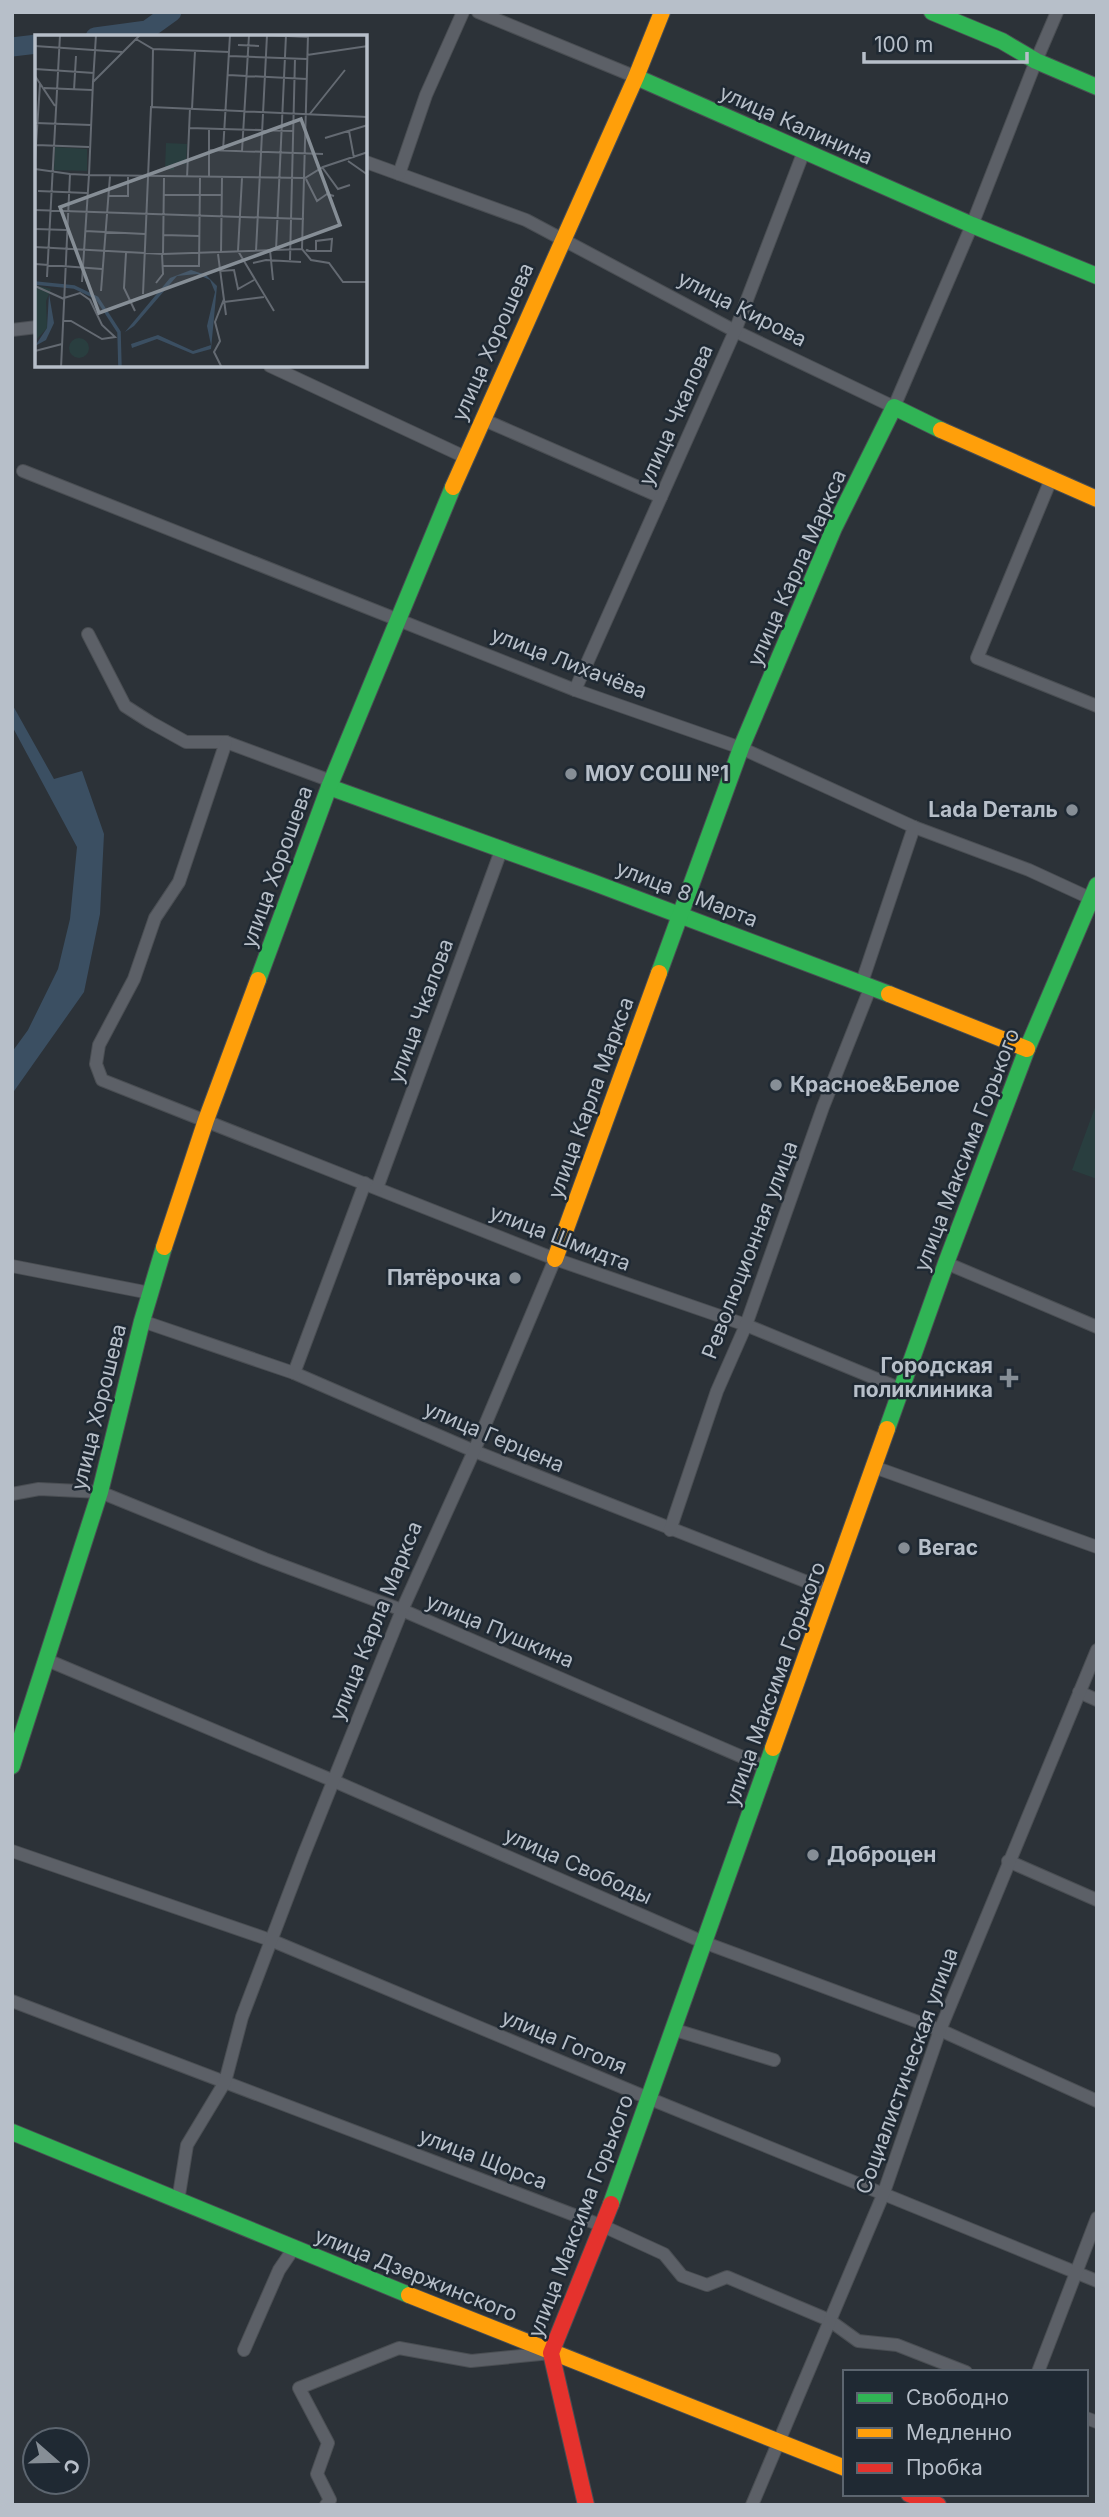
<svg xmlns="http://www.w3.org/2000/svg" width="1109" height="2517" viewBox="0 0 1109 2517" font-family="Inter,sans-serif">
<rect width="100%" height="100%" fill="#2c3238"/>
<path fill="#293e3f" d="M1097 1102V1179L1072 1170Z"/>
<path fill="#3b4f62" d="M12 704 54 779 82 771 104 834 100 914 84 992 12 1094V1052L28 1030 58 969 70 919 77 847 12 726Z"/>
<g fill="none" stroke-linecap="round" stroke-linejoin="round">
<g stroke="#3b4f62" stroke-width="19">
<path d="M95 37 147 30 172 12"/>
<path d="M12 47 37 44"/>
</g>
<defs>
<g id="street">
<path d="M478 12 636 77"/>
<path d="M366 162 526 220 735 331 894 407 972 225 1036 61 1057 12"/>
<path d="M399 174 426 95 463 12"/>
<path d="M12 330 37 327"/>
<path d="M270 366 465 457"/>
<path d="M482 419 661 497"/>
<path d="M23 471 575 690 741 748 914 827 1029 870 1092 899"/>
<path d="M1052 477 977 658 1097 706"/>
<path d="M88 634 125 706 150 722 186 742H226L331 781"/>
<path d="M575 690 735 331 804 151"/>
<path d="M226 742 179 882 155 918 134 979 99 1045 96 1064 102 1080 555 1259 746 1325 901 1389"/>
<path d="M862 982 914 827"/>
<path d="M377 1188 502 848"/>
<path d="M946 1263 1097 1327"/>
<path d="M12 1266 150 1293"/>
<path d="M142 1321 294 1373 474 1451 830 1591"/>
<path d="M294 1373 365 1183"/>
<path d="M874 1467 1097 1547"/>
<path d="M12 1494 39 1489 100 1492 265 1559 402 1610 768 1768"/>
<path d="M670 1530 717 1391 746 1325 823 1107 871 986"/>
<path d="M47 1660 334 1781 703 1942 940 2030 1097 2101"/>
<path d="M1079 1692 1097 1700"/>
<path d="M12 1851 273 1941 648 2098 1097 2281"/>
<path d="M1008 1861 1097 1900"/>
<path d="M12 2001 603 2226 664 2254 682 2276 707 2285 727 2277 829 2320 858 2341 897 2345 966 2372"/>
<path d="M672 2029 774 2060"/>
<path d="M178 2201 187 2145 225 2082 242 2017 304 1854 402 1610 474 1451 555 1259"/>
<path d="M244 2350 279 2270 294 2248"/>
<path d="M1038 2372 1097 2218"/>
<path d="M1086 2418 1097 2422"/>
<path d="M326 2505 330 2500 317 2474 328 2443 299 2388 399 2348 471 2361 551 2353"/>
<path d="M752 2505 883 2195 940 2030 1097 1650"/>
</g>
<g id="fast">
<path d="M932 12 1002 41 1036 61 1097 87"/>
<path d="M636 77 972 225 1097 276"/>
<path d="M329 787 592 882 889 994"/>
<path d="M659 973 741 748 834 528 894 407 941 430"/>
<path d="M258 980 329 787 453 487"/>
<path d="M887 1429 946 1263 1027 1049 1097 885"/>
<path d="M12 1766 100 1492 142 1321 164 1247"/>
<path d="M12 2132 409 2295"/>
<path d="M611 2204 773 1748"/>
</g>
<g id="slow">
<path d="M941 430 1097 499"/>
<path d="M453 487 636 77 662 12"/>
<path d="M889 994 1027 1049"/>
<path d="M164 1247 206 1120 258 980"/>
<path d="M555 1259 659 973"/>
<path d="M773 1748 887 1429"/>
<path d="M409 2295 845 2468"/>
</g>
<g id="jam">
<path d="M909 2494 938 2505"/>
<path d="M586 2505 551 2353 611 2204"/>
</g>
</defs>
<use href="#street" stroke="#4a4e53" stroke-width="14"/>
<use href="#fast" stroke="#4a4e53" stroke-width="18"/>
<use href="#slow" stroke="#4a4e53" stroke-width="18"/>
<use href="#jam" stroke="#4a4e53" stroke-width="18"/>
<use href="#street" stroke="#5c6067" stroke-width="12"/>
<use href="#fast" stroke="#30b455" stroke-width="16"/>
<use href="#slow" stroke="#ff9f0a" stroke-width="16"/>
<use href="#jam" stroke="#e5322d" stroke-width="16"/>
</g>
<g fill="#868e96" stroke="#1f2933" stroke-width="2.5">
<circle cx="571" cy="774" r="7"/>
<circle cx="1072" cy="810" r="7"/>
<circle cx="776" cy="1085" r="7"/>
<circle cx="515" cy="1278" r="7"/>
<path d="M1005.5 1367.5h7v7h7v7h-7v7h-7v-7h-7v-7h7z"/>
<circle cx="904" cy="1548" r="7"/>
<circle cx="813" cy="1855" r="7"/>
</g>
<g text-anchor="middle" stroke-width="5" stroke-linejoin="round" paint-order="stroke">
<g font-size="21" fill="#b7bfc9" stroke="#1f2933">
<text transform="translate(796 125) rotate(24)" y="7">улица Калинина</text>
<text transform="translate(742 309) rotate(27)" y="7">улица Кирова</text>
<text transform="translate(493 342) rotate(-66)" y="7">улица Хорошева</text>
<text transform="translate(676 415) rotate(-66)" y="7">улица Чкалова</text>
<text transform="translate(797 568) rotate(-66)" y="7">улица Карла Маркса</text>
<text transform="translate(569 663) rotate(21)" y="7">улица Лихачёва</text>
<text transform="translate(277 867) rotate(-70)" y="7">улица Хорошева</text>
<text transform="translate(687 894) rotate(21)" y="7">улица 8 Марта</text>
<text transform="translate(421 1011) rotate(-70)" y="7">улица Чкалова</text>
<text transform="translate(591 1098) rotate(-70)" y="7">улица Карла Маркса</text>
<text transform="translate(967 1150) rotate(-69)" y="7">улица Максима Горького</text>
<text transform="translate(560 1238) rotate(21)" y="7">улица Шмидта</text>
<text transform="translate(750 1250) rotate(-69)" y="7">Революционная улица</text>
<text transform="translate(99 1407) rotate(-76)" y="7">улица Хорошева</text>
<text transform="translate(494 1437) rotate(23)" y="7">улица Герцена</text>
<text transform="translate(376 1621) rotate(-68)" y="7">улица Карла Маркса</text>
<text transform="translate(500 1631) rotate(23)" y="7">улица Пушкина</text>
<text transform="translate(775 1684) rotate(-70)" y="7">улица Максима Горького</text>
<text transform="translate(578 1866) rotate(24)" y="7">улица Свободы</text>
<text transform="translate(564 2042) rotate(23)" y="7">улица Гоголя</text>
<text transform="translate(907 2071) rotate(-70)" y="7">Социалистическая улица</text>
<text transform="translate(483 2159) rotate(21)" y="7">улица Щорса</text>
<text transform="translate(581 2216) rotate(-69)" y="7">улица Максима Горького</text>
<text transform="translate(416 2275) rotate(22)" y="7">улица Дзержинского</text>
</g>
<g font-size="21" font-weight="bold" fill="#b7bfc9" stroke="#1f2933" text-anchor="start">
<text x="585" y="781">МОУ СОШ №1</text>
<text x="1058" y="817" text-anchor="end">Lada Dеталь</text>
<text x="790" y="1092">Красное&amp;Белое</text>
<text x="501" y="1285" text-anchor="end">Пятёрочка</text>
<text x="993" y="1373" text-anchor="end">Городская<tspan x="993" dy="24">поликлиника</tspan></text>
<text x="918" y="1555">Вегас</text>
<text x="827" y="1862">Доброцен</text>
</g>
</g>
<g transform="translate(35 35)">
<rect width="332" height="332" fill="#2c3238"/>
<path d="M131 108 152 109 151 129 139 128V135L130 134ZM20 112 52 114V136L19 135ZM0 250 16 254 11 266 12 293 0 306ZM34 313a10 10 0 1 1 20 0a10 10 0 1 1-20 0Z" fill="#293e3f"/>
<path d="M156 235 171 240 182 251 176 314 158 319 122 304 97 313 96 309 123 300 158 316 176 310 172 291 180 257 175 245 162 239 142 241 99 291 90 297 135 243ZM14 259 19 288 11 305 0 311 12 293Z" fill="#3b4f62"/>
<path fill="none" stroke="#3b4f62" stroke-width="3.5" d="M0 248 39 252 62 263 84 297 85 333"/>
<path fill="none" stroke="#646a72" stroke-width="2" d="M232 0 273 2M101 4 118 14 194 17M203 10 224 11M0 11 87 17M272 20 333 11M194 21 272 24M0 34 59 38M193 40 272 44M0 41 20 71M58 47 61 0M9 53 57 55M39 55 41 21M117 72 118 14M157 74 160 16M274 80 310 35M1 88 56 90M154 93 258 96M174 94V143M314 96 319 123M290 103 333 90M1 110 54 112M174 115 288 119M188 116 195 0M207 116 214 0M0 125 5 49M313 126 333 140M287 132 303 154 315 150M0 134 35 139M152 143 155 73M207 143 203 216 239 276M271 144 282 166 292 159 299 161M3 156 52 158M128 160H187M73 161H93V142M0 175 269 184M0 194 32 195M50 196 110 199M128 200 164 201M0 212 128 219 267 214 276 225 294 228 308 247H333M267 214 273 0M235 215 238 245M241 215 251 0M221 216 232 0M271 216 272 215 274 216H296L297 204 281 206V216M91 218 89 253 100 276M186 218 187 143M128 219 129 143M183 219 191 280M255 225 260 23M218 228 231 225 266 227M0 229 67 234M127 231H164L165 143M185 236 199 235 203 254 219 245M12 242 25 0M47 247 54 140 270 143 288 132 333 117M121 248 128 239 127 219M0 251 29 264M66 256 75 141M108 259 116 72 333 82M189 267 229 262M28 286H36L67 304 80 302 67 290 55 265 45 258 29 263M0 316 27 309M26 333 35 139 54 140 58 47 105 0M187 333 179 317 185 306 180 287 189 264"/>
<path fill="#868e96" fill-opacity="0.15" stroke="#868e96" stroke-width="3.5" d="M266 84 305 190 64 278 25 172Z"/>
<rect width="332" height="332" fill="none" stroke="#b7bfc9" stroke-width="3.5"/>
</g>
<rect width="1109" height="2517" fill="none" stroke="#b7bfc9" stroke-width="28"/>
<rect x="843" y="2370" width="245" height="126" fill="#1f2933" stroke="#5c656f" stroke-width="2"/>
<rect x="857" y="2393" width="35" height="10" fill="#30b455" stroke="#5c656f" stroke-width="2"/>
<text x="906" y="2405" font-size="21" fill="#b7bfc9">Свободно</text>
<rect x="857" y="2428" width="35" height="10" fill="#ff9f0a" stroke="#5c656f" stroke-width="2"/>
<text x="906" y="2440" font-size="21" fill="#b7bfc9">Медленно</text>
<rect x="857" y="2463" width="35" height="10" fill="#e5322d" stroke="#5c656f" stroke-width="2"/>
<text x="906" y="2475" font-size="21" fill="#b7bfc9">Пробка</text>
<g transform="translate(56 2461) rotate(110)"><circle r="33" fill="#1f2933" stroke="#5c656f" stroke-width="2"/>
<path d="M0-5L12 26L0 18L-12 26Z" fill="#868e96"/>
<text y="-10" font-size="19" font-weight="bold" text-anchor="middle" fill="#b7bfc9">С</text>
</g>
<path d="M864 52v10h163v-10" fill="none" stroke="#b7bfc9" stroke-width="3.5"/>
<text x="874" y="52" font-size="21" fill="#b7bfc9" stroke="#1f2933" stroke-width="5" paint-order="stroke">100 m</text>
</svg>
